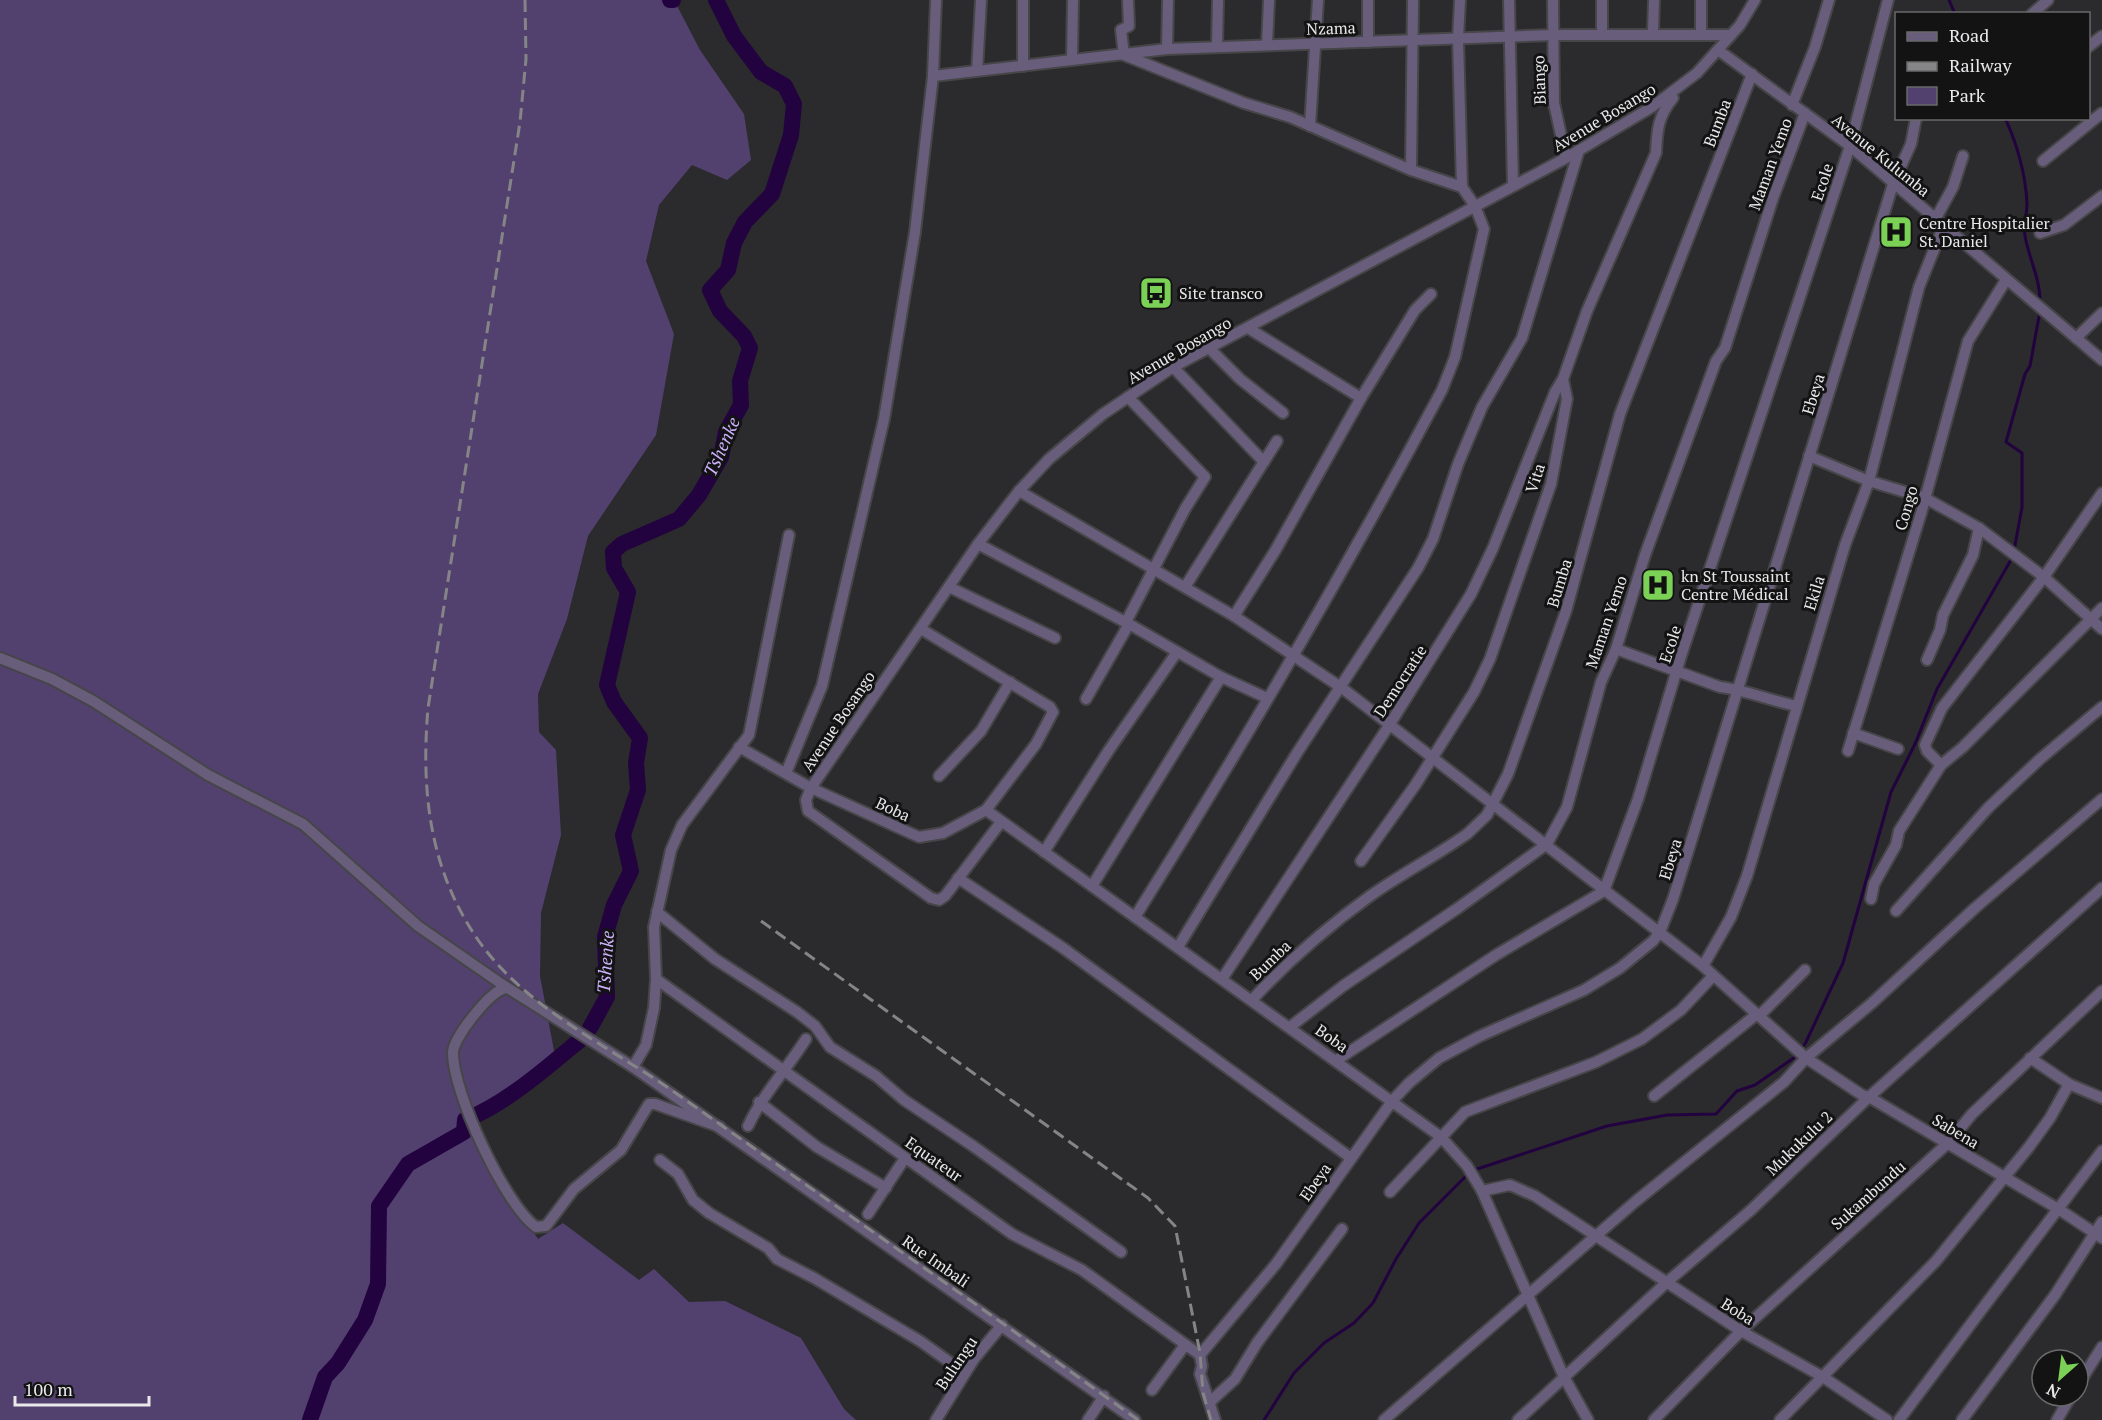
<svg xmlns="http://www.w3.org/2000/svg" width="2102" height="1420" viewBox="0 0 2102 1420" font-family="'PT Serif',serif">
<rect width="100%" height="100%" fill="#2b2a2d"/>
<path fill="#52416e" d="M0 0H674L700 50 744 114 751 160 727 180 692 165 659 205 646 261 674 334 656 435 588 536 567 619 538 694 539 732 556 750 561 835 541 913 540 976 555 1056 477 1113 481 1156 538 1239 563 1223 639 1280 654 1269 689 1302 725 1301 801 1338 844 1409 856 1420H0Z"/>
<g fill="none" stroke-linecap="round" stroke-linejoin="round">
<g stroke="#22033f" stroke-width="3">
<path d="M1949 0 1955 14"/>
<path d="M2005 118C2017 143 2026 176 2027 204 2027 214 2023 226 2025 236 2029 259 2041 280 2040 304"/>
<path d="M2014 551 2022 507V453L2006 442 2025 374 2030 366 2040 311"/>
<path d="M1264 1420 1294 1373 1324 1343 1354 1323 1373 1303 1396 1259 1419 1223 1471 1171 1607 1126 1667 1115 1716 1114 1737 1091 1755 1085 1798 1055 1806 1042 1843 963 1891 792 1915 744 1937 689 2012 558"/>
</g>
<g stroke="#22033f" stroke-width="16">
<path d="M670 0H673"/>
<path d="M590 1028 607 997 605 937 614 905 631 871 623 835 638 790 636 763 640 738 614 702 607 685 628 592 614 568 613 552 622 544 679 519 699 495 721 457 726 432 741 405 740 381 750 348 744 336 720 311 710 290 728 270 734 243 745 222 772 194 791 135 794 104 785 86 761 72 734 36 716 0"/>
<path d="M310 1420 325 1377 338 1363 365 1320 378 1284 379 1206 408 1164 464 1132 465 1120C507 1103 545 1069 580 1040"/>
</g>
<defs>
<g id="street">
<path d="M1023 0V66"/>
<path d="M1128 0 1129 26 1121 30 1124 55 1244 103 1290 117 1411 170 1462 187 1475 206 1484 229 1455 357 1442 390C1346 569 1243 745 1135 917"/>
<path d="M1460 0 1458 39 1462 187"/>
<path d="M1509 0 1513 185"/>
<path d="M1553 0 1554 103 1566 158"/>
<path d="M1602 0V34"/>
<path d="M2032 14 2048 0"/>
<path d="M1653 33 1654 0"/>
<path d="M1701 34V0"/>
<path d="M1368 42V0"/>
<path d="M1267 45 1269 0"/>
<path d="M1217 47 1218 0"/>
<path d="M2088 47 2102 36"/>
<path d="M1167 49 1168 0"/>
<path d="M1718 50 1850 146 2102 360"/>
<path d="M1072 59 1073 0"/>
<path d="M977 71 981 0"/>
<path d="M933 76 1167 49 1553 35H1731"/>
<path d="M1792 105 1815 47 1829 0"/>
<path d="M1310 126 1318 0"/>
<path d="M2043 161 2102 113"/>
<path d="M1411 170 1413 0"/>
<path d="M1936 218 1953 187 1963 156"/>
<path d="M2040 233 2064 225 2102 196"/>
<path d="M1248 328 1361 398"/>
<path d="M2076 338 2102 313"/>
<path d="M1209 348 1240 379 1283 413"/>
<path d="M1173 367 1264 462"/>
<path d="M1809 456 1869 481 1925 498 1979 528 2044 577 2102 629"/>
<path d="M1019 491 1234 616 1342 688 1703 966 1806 1058 1862 1095 1869 1097 2060 1210 2102 1238"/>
<path d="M978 544 1129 624 1221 677 1267 698"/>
<path d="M949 587 1055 638"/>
<path d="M1185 587 1277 441"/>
<path d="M1234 616 1275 551 1361 398 1415 310 1431 294"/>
<path d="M1126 622 1185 509 1205 477 1128 397"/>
<path d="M921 629 1050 707 1053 712 1036 744 986 810"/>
<path d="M1616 649 1720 687C1746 690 1771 701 1797 706"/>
<path d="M0 658 52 679 93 701 208 775 303 824 418 926 503 985V989C488 994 454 1037 453 1052 452 1091 505 1205 536 1227L546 1226 574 1189 621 1150 649 1104H655L720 1127"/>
<path d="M1927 660 1940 630 1943 615 1973 555 1979 528"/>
<path d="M1086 699 1129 624"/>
<path d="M1853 733 1898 749"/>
<path d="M739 747 811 788 919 837 943 833 986 810 1441 1137 1467 1166 1482 1191 1510 1185 1535 1196 1741 1331 1823 1377 1887 1420"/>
<path d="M1848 751 1922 510 1968 341 2006 280"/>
<path d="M1941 765 1927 751 1925 745 1942 708 2044 577 2102 493"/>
<path d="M786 773 822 686 884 419 915 232 933 76 936 0"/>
<path d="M939 776 981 731 1010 682"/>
<path d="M1001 822 945 896 939 900 931 898 808 811 806 800 811 788 978 544 1019 491 1049 459 1103 414 1173 367 1566 158 1652 107 1697 73 1740 25 1755 0"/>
<path d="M1044 852 1109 750 1177 652"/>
<path d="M1361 861 1416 784 1474 692 1490 659 1551 484 1567 399 1563 379 1587 311 1656 153C1657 130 1658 116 1673 98"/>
<path d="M958 878 1063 948 1351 1158"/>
<path d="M1092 886 1221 677"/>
<path d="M1871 899 1874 884 1896 845 1899 831 1941 765 1963 747 2102 608"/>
<path d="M1896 911 1988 808 2040 759 2102 707"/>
<path d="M657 912 715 959 797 1012 815 1026 830 1047 876 1076 904 1100 973 1146 1121 1252"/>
<path d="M1178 947 1297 753 1418 568 1433 539 1458 464 1482 407 1522 338 1579 150"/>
<path d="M1703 966 1731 917 1747 876 1845 545 1869 481 1919 287 1944 225"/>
<path d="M656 979 1012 1234 1082 1270 1200 1355"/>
<path d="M1222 979 1390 724 1471 594 1493 548 1555 392 1563 379"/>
<path d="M503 985 633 1067 1135 1420"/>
<path d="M1252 1000C1288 961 1327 927 1370 896 1401 874 1436 856 1467 834L1487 815 1508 774 1566 611 1620 414 1752 74"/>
<path d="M1759 1016 1805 970"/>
<path d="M1290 1027 1343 986 1458 908 1547 844 1567 807 1601 682 1616 649 1645 555 1716 361 1725 348 1773 198 1805 113"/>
<path d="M2030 1058 2069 1084 2102 1098"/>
<path d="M1337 1060 1496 955 1604 891 1638 799 1681 656 1850 146 1888 0"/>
<path d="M633 1067 646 1045 654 1008 656 979 654 927 671 850 682 825 749 735 789 535"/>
<path d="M1654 1096 1757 1014"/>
<path d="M759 1102 817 1147 886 1188"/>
<path d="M748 1126C763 1094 787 1069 806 1039"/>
<path d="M660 1160 678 1174 693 1200 709 1213 768 1248 777 1259 814 1278 920 1341 965 1373"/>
<path d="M1482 1191 1564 1377 1588 1420"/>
<path d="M1390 1192 1465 1112 1596 1062 1642 1039 1681 1010 1713 976"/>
<path d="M868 1214 905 1158"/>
<path d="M2078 1385 2102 1347"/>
<path d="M1152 1390 1185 1345"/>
<path d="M1211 1401 1235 1379 1257 1343 1342 1229"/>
<path d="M936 1420 974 1359 1002 1325"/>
<path d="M1088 1420 1104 1396"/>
<path d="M1215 1420 1200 1374 1202 1366 1200 1355 1276 1264 1393 1100 1409 1083 1439 1058 1480 1036 1584 990 1620 968 1653 941 1660 932 1673 899 1690 845 1893 184 1911 144 1916 118"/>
<path d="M1384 1420 1636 1201 1784 1082 1806 1058 1872 1003 1975 908 2102 799"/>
<path d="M1518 1420 1666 1283 1751 1210 1869 1097 2102 888"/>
<path d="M1654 1420 1741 1331 1948 1143 1972 1114 2102 991"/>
<path d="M1780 1420 1936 1261 2029 1147 2050 1118 2069 1084"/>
<path d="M1899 1420C1966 1330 2034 1240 2102 1151"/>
<path d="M1962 1420 2055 1295 2102 1222"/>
<path d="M2057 1420 2071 1396"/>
</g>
</defs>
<use href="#street" stroke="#464548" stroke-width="14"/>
<use href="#street" stroke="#685e7b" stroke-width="10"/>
<g stroke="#858487" stroke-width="3" stroke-dasharray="12 6" stroke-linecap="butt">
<path d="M525 0 526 59 520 122 428 708C421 790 429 867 476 937 524 1008 609 1046 677 1094 830 1202 985 1310 1138 1420"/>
<path d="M761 921 1148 1198 1175 1226 1200 1353 1203 1393 1211 1420"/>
</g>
</g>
<defs>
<symbol id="hospital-square" viewBox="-11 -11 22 22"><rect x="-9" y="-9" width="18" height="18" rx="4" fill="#7bd155" stroke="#131314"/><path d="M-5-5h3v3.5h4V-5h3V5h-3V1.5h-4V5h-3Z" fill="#111"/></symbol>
<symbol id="bus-square" viewBox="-11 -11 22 22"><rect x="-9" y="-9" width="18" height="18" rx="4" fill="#7bd155" stroke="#131314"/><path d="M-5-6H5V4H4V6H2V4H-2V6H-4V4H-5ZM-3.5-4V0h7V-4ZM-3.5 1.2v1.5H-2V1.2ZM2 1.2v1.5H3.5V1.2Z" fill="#111"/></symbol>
</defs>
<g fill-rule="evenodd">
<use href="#hospital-square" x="1877" y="213" width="38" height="38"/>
<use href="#bus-square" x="1137" y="274" width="38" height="38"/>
<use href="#hospital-square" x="1639" y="566" width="38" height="38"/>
</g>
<g text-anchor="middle" stroke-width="6" stroke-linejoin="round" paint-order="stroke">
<g font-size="16" fill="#e9e9eb" stroke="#131314">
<text transform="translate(1331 28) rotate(-2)" y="6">Nzama</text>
<text transform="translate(1539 80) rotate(-92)" y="6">Biango</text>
<text transform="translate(1604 117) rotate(-31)" y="6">Avenue Bosango</text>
<text transform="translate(1717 123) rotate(-69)" y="6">Bumba</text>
<text transform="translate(1881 155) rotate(39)" y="6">Avenue Kulumba</text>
<text transform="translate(1770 164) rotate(-70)" y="6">Maman Yemo</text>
<text transform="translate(1822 182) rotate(-72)" y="6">Ecole</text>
<text transform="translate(1179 350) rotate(-30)" y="6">Avenue Bosango</text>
<text transform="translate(1813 394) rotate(-73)" y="6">Ebeya</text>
<text transform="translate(1535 478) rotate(-72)" y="6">Vita</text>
<text transform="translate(1906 508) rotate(-74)" y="6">Congo</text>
<text transform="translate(1559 583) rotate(-73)" y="6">Bumba</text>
<text transform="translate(1814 593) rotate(-73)" y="6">Ekila</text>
<text transform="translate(1606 622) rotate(-71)" y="6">Maman Yemo</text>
<text transform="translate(1670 644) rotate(-72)" y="6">Ecole</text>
<text transform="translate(1400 681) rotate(-57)" y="6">Democratie</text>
<text transform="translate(838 721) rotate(-56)" y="6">Avenue Bosango</text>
<text transform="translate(893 809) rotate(25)" y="6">Boba</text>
<text transform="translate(1670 859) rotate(-73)" y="6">Ebeya</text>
<text transform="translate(1270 960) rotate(-44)" y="6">Bumba</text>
<text transform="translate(1332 1038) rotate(35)" y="6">Boba</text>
<text transform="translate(1956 1131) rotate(31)" y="6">Sabena</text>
<text transform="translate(1799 1143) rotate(-44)" y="6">Mukukulu 2</text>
<text transform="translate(934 1159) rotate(35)" y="6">Equateur</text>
<text transform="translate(1315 1182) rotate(-55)" y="6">Ebeya</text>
<text transform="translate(1868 1195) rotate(-42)" y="6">Sukambundu</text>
<text transform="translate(936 1261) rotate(35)" y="6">Rue Imbali</text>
<text transform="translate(1738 1311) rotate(32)" y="6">Boba</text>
<text transform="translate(956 1363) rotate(-56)" y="6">Bulungu</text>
</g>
<g font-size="16" fill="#e9e9eb" stroke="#131314" text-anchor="start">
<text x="1919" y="229">Centre Hospitalier<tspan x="1919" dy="18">St. Daniel</tspan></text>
<text x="1179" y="299">Site transco</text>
<text x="1681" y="582">kn St Toussaint<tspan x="1681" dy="18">Centre Médical</tspan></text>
</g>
<g font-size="18" font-style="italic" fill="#ccb1fb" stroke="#131314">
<text transform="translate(722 447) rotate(-66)" y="6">Tshenke</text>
<text transform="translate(606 962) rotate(-86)" y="6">Tshenke</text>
</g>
</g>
<rect x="1895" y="12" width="195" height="108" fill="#131314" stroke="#69696a" stroke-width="1.5"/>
<rect x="1907" y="32" width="30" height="9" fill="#685e7b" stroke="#69696a" stroke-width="1.5"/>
<text x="1949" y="42" font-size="18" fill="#e9e9eb">Road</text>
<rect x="1907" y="62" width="30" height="9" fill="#858487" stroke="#69696a" stroke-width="1.5"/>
<text x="1949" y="72" font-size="18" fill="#e9e9eb">Railway</text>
<rect x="1907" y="87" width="30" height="18" fill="#52416e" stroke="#69696a" stroke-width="1.5"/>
<text x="1949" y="102" font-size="18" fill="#e9e9eb">Park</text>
<g transform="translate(2060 1378) rotate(208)"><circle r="28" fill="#131314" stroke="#69696a" stroke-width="1.5"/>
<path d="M0-4.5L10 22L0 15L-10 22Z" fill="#7bd155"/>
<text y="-9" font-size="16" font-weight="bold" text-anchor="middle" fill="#e9e9eb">N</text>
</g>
<path d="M15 1396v9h134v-9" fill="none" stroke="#e9e9eb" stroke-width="3"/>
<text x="24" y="1396" font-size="18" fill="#e9e9eb" stroke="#131314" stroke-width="4.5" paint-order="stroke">100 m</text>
</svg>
